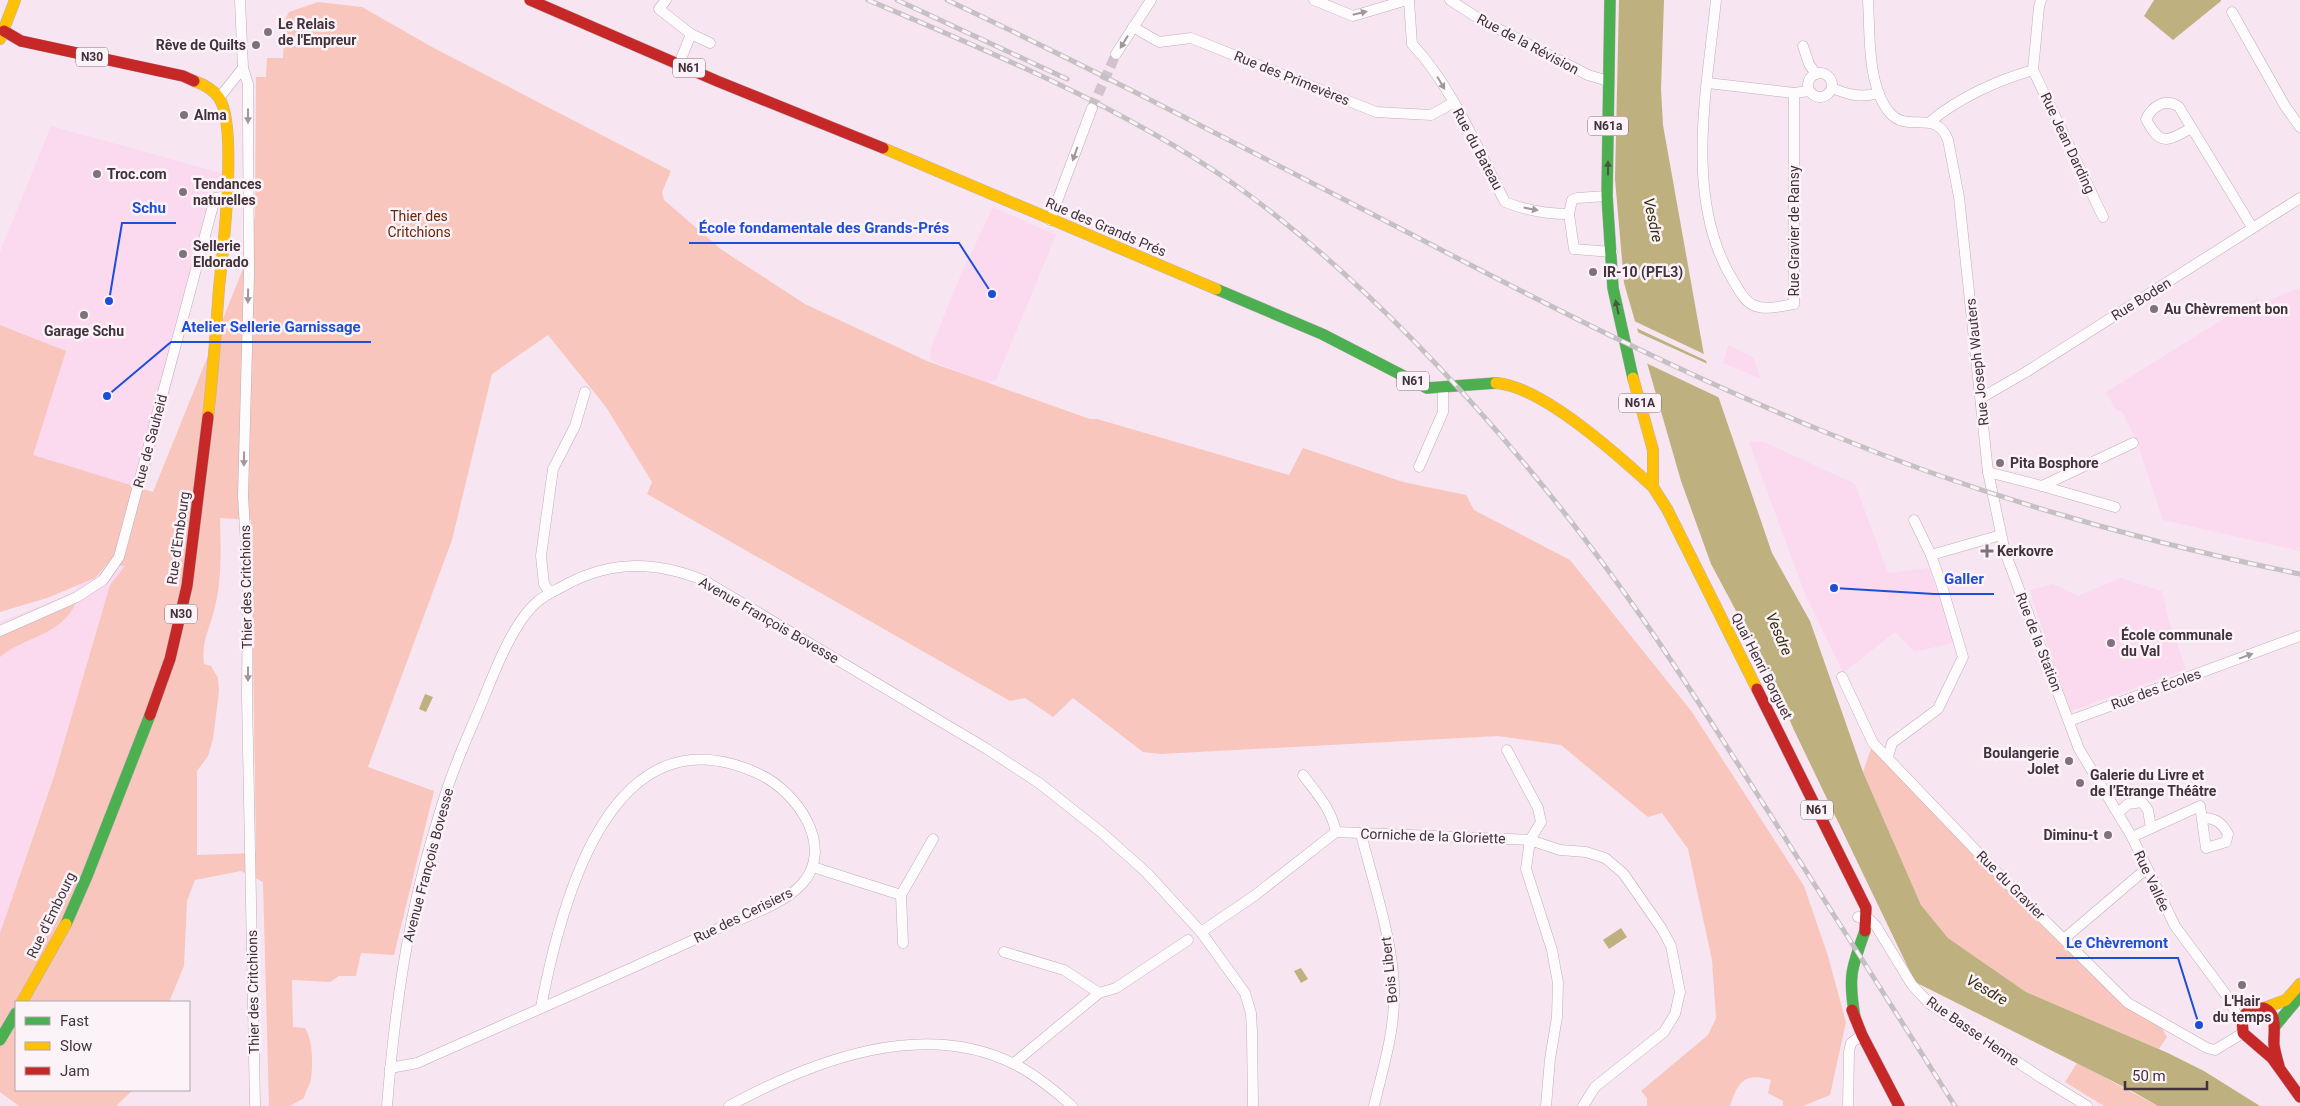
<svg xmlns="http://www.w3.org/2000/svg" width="2300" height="1106" viewBox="0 0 2300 1106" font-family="Roboto,sans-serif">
<rect width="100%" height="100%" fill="#f7e6f1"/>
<g fill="#fbd9ef">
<path d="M51 126 225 174 126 566 110 585 55 771 0 933V622L72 593 113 551 32 455 50 402 27 392 39 340 0 325V252Z"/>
<path d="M993 207 1056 235 996 380 987 383 930 360 931 348 959 279Z"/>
<path d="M2300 288V551L2163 520 2136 439 2121 410 2117 412 2106 392 2257 298 2261 303Z"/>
<path d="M1728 345 1753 357 1761 379 1723 363Z"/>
<path d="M1749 442H1764L1855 484 1888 573 1929 568 1955 642 1915 652 1895 632 1843 673 1805 594Z"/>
<path d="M2120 578 2162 591 2169 622 2186 669 2071 711 2053 664 2030 590 2053 584 2078 596Z"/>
</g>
<g fill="#f8c6bc" fill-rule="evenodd">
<path d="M318 2 362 7 432 47 671 171 662 192 664 200 722 250 805 304 927 361 1090 419H1097L1289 475 1303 448 1403 482 1466 495 1474 510 1570 560 1692 712 1804 886 1828 956 1846 1022 1830 1095 1803 1106H1783V1101L1768 1093 1771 1080C1744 1072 1738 1082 1730 1106H1647V1098L1641 1091 1708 1035 1716 1018 1712 960 1688 849 1662 813 1648 817 1561 745 1498 736 1161 754 1143 752 1073 698 1053 717 1025 698 1010 701 647 494 652 482 606 407 548 335 492 374 452 540 368 767 434 791 394 955 361 953 356 976H339L330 982 292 980 293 1027 305 1028C313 1041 313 1064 311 1079 310 1086 305 1091 304 1098L290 1106H269L263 882 241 871 195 880 187 901 184 966 169 1002H16V1090H133L116 1106H19L0 1092V933L54 776 110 585 125 566 107 564 95 578 47 598 0 612V325L66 351 33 455 153 492 243 269 255 216 256 77H266L267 58H283L285 20 289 12ZM220 518 251 520 256 853 197 855V771L208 756 213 739 219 691 218 678 211 666 204 664C201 643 209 630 214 611 222 581 221 549 220 518Z"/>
<path d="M75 604C63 634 22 638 0 657V636Z"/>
<path d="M1873 743 2128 1002 2158 1021 2167 1037 2159 1049 2026 992 1948 938 1921 905 1863 772Z"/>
<path d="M2077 1063 2158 1106H2104L2065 1082Z"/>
</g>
<g fill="#bfb17f">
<path d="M1619 0H1664L1661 89 1663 125 1704 355 1772 553 1810 621 1863 772 1921 905 1948 938 2026 992 2168 1053 2204 1071 2260 1106H2158L2132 1091 1915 982 1793 728 1773 680 1711 564 1681 481 1624 283 1615 179Z"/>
<path d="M2154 0H2221V1L2173 40 2144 16Z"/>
<path d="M425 694 433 697 426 712 419 709Z"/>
<path d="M1621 928 1627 937 1609 949 1603 940Z"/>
<path d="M1301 968 1308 979 1301 983 1294 971Z"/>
</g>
<g fill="#f7e6f1">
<path d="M1632 320 1706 355 1709 362 1634 327Z"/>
<path d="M1635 331 1710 365 1722 399 1644 362Z"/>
</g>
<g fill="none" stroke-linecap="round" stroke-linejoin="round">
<path stroke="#d3c2cd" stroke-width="10" stroke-dasharray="10 5" stroke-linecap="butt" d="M1092 108 1116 54"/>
<defs>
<g id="street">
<path d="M240 0 243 68 248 84V114L249 274 243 496 248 579 247 696 255 1106"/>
<path d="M666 0 659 9 691 34 679 64"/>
<path d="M1314 0 1353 16 1407 0"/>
<path d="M1409 0 1412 44C1452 86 1478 150 1505 202 1525 210 1548 214 1569 214L1572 200 1577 198 1607 196"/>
<path d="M1450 0 1481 20 1588 75 1608 81"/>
<path d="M1716 0C1707 90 1683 201 1734 282 1739 290 1744 301 1753 305 1765 311 1781 306 1794 304V93"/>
<path d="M1868 0C1870 33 1867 87 1890 113 1908 134 1936 108 1948 140L1959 197 1988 472 2005 552 2079 749 2132 837 2175 926 2227 996 2241 1023"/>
<path d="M2232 12 2285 106 2300 127"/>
<path d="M1133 27 1159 42 1191 38 1376 112 1431 115 1453 103"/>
<path d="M691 34 710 43"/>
<path d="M1803 46 1809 64 1816 74"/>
<path d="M1116 54 1151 0"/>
<path d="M2033 70 2103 217"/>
<circle cx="1820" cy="85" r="12"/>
<path d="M1708 83 1794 93 1809 91"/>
<path d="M1832 88C1849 95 1861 98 1879 93"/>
<path d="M219 98 243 68"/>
<path d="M1930 122C1958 98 1998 80 2033 70L2039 7 2041 0"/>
<path d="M2191 128C2167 142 2160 146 2146 119 2152 107 2165 97 2179 107L2252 227"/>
<path d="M1569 214 1574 249 1612 252"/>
<path d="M1050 220 1092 108"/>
<path d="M1981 398 2026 372 2300 198"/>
<path d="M1419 467 1443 412V388"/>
<path d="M1988 472 2042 486 2133 443"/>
<path d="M2042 486 2115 507"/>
<path d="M1931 555 2001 535"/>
<path d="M550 593 544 584 541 556 553 469 575 426 585 392"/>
<path d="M0 631 77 597 103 580 119 557 214 202 216 198 227 196"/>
<path d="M1842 677 1873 743 2014 890 2128 1003 2207 1048 2215 1050 2243 1033"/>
<path d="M2069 721 2300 636"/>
<path d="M1507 750 1538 808 1541 822 1530 840 1526 869 1552 950 1558 983 1557 1017 1550 1059 1546 1106"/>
<path d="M1888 757 1892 743 1938 709 1963 657 1942 586 1931 555 1914 520"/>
<path d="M1303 775C1317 794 1331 808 1336 832"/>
<path d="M2118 813 2128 804 2142 802 2148 810 2151 828"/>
<path d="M1361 834C1374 886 1396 948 1394 1002 1393 1037 1382 1072 1374 1106"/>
<path d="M2132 837 2200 806 2206 848 2226 842 2228 834C2222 823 2216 818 2203 818"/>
<path d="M813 867 901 895"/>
<path d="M1858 917 1869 919 1876 926 1912 985 1930 1004 2040 1077 2087 1106"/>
<path d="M1201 932 1254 896 1336 832 1530 840 1560 850 1586 852 1605 858 1623 873 1662 929 1671 946 1680 992 1675 1014 1664 1032 1595 1087 1583 1106"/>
<path d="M2065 938 2146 869"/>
<path d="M903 943 901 895 933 839"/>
<path d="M1004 952 1064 970 1099 993 1014 1063"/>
<path d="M1099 993 1116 988 1188 940"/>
<path d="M390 1068 417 1063C516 1019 616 976 715 930 741 918 783 905 802 884 836 846 796 791 759 774 611 704 561 903 541 1007"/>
<path d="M387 1106C392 1043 399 981 412 919 420 880 431 840 443 802 453 767 469 734 483 700 495 670 513 623 537 602 546 594 557 590 567 584 613 560 657 561 705 581L987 749 1039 783 1101 832 1147 873 1201 932 1245 993 1251 1013 1252 1032 1253 1106"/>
<path d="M729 1106C812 1061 922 1018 1014 1064 1035 1074 1055 1091 1072 1106"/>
<path d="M1848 1106 1849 1052 1851 1043 1862 1035"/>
</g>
<g id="fast">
<path d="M1610 0 1607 196 1613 288 1633 378"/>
<path d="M1216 289 1322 334 1427 388 1496 383"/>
<path d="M66 924 87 876 150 715"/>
<path d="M1855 1018C1848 977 1851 969 1865 931"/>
<path d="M2276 1025 2300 996"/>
<path d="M0 1040 16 1013"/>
</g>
<g id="slow">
<path d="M0 39 15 0"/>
<path d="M194 81C203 84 213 89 219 98 238 125 223 251 219 288 216 331 213 374 208 417"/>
<path d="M883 148 1216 289"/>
<path d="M1633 378 1653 450V487L1667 509 1757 689"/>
<path d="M1496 383C1542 386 1619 456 1653 487"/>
<path d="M22 1002 66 924"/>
<path d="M2264 1008 2286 1000 2300 984"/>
</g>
<g id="jam">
<path d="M530 0 717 81 883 148"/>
<path d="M4 31 21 41 183 76 194 81"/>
<path d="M1757 689 1866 908 1865 931"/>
<path d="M150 715 170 659 187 586 208 417"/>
<path d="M1852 1010 1862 1035 1899 1106"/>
<path d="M2279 1066C2277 1059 2275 1052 2274 1045 2273 1032 2279 1015 2264 1008L2250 1009 2242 1018 2243 1033 2272 1058 2300 1097"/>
</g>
</defs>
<use href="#street" stroke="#bdafb8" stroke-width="11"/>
<use href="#fast" stroke="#bdafb8" stroke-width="12"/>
<use href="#slow" stroke="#bdafb8" stroke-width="12"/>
<use href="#jam" stroke="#bdafb8" stroke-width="12"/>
<use href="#street" stroke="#fefbfd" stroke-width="10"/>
<use href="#fast" stroke="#4caf50" stroke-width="11"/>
<use href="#slow" stroke="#ffc107" stroke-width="11"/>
<use href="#jam" stroke="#c62828" stroke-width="11"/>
<defs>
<g id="rail">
<path d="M868 0C993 53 1118 105 1231 182 1296 228 1356 282 1412 339 1497 426 1575 521 1645 622 1683 677 1718 733 1754 789 1821 895 1888 1000 1955 1106"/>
<path d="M897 0 1067 79"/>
<path d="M947 0C1110 77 1269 161 1430 244 1559 311 1689 377 1825 432 1978 495 2138 541 2300 574"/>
</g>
</defs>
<use href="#rail" stroke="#c5c0c3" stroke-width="5"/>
<use href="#rail" stroke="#fcf3f8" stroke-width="3" stroke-dasharray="9" stroke-linecap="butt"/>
</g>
<defs><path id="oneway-solid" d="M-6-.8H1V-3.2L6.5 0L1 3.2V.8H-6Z" transform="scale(1.25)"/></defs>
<g fill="#a0969c">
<use href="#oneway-solid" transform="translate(1360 13) rotate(-13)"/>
<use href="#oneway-solid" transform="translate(1124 42) rotate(122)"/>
<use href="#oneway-solid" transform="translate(1441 83) rotate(59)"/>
<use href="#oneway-solid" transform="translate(248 116) rotate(90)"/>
<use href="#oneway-solid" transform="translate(1075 154) rotate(110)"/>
<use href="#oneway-solid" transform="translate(1531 209) rotate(11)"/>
<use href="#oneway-solid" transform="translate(248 296) rotate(91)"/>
<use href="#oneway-solid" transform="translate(244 459) rotate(91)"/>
<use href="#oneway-solid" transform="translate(2246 656) rotate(-20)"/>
<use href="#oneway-solid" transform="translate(248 674) rotate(90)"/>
</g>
<g fill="#445842">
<use href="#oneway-solid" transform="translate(1608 168) rotate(-90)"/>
<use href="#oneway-solid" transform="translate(1617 307) rotate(-102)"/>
</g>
<g fill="#81717b" stroke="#fcf3f8" stroke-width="2">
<circle cx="268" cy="32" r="5"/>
<circle cx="256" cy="45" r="5"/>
<circle cx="184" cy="115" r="5"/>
<circle cx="97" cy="174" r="5"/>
<circle cx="183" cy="192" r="5"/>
<circle cx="183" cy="254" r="5"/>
<circle cx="1593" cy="272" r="5"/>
<circle cx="2154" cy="309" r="5"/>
<circle cx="84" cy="315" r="5"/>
<circle cx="2000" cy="463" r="5"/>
<path d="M1984.5 543.5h5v5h5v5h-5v5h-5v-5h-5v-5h5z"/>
<circle cx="2111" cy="643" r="5"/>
<circle cx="2069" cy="761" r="5"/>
<circle cx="2080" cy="783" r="5"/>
<circle cx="2108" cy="835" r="5"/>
<circle cx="2242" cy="985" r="5"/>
</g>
<g text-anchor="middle" stroke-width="5" stroke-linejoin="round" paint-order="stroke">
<g fill="#fcf3f8" stroke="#796c74" stroke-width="1">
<rect x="76" y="47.5" width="32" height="19" rx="4"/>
<rect x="673" y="58.5" width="32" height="19" rx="4"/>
<rect x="1588" y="116.5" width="40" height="19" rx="4"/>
<rect x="1397" y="371.5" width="32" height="19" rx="4"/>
<rect x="1619" y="393.5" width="42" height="19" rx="4"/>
<rect x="165" y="604.5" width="32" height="19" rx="4"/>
<rect x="1801" y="800.5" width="32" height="19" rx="4"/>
</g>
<g font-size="12" font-weight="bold" fill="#41323c">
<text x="92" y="61">N30</text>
<text x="689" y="72">N61</text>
<text x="1608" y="130">N61a</text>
<text x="1413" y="385">N61</text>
<text x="1640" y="407">N61A</text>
<text x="181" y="618">N30</text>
<text x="1817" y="814">N61</text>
</g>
<g font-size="14" font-weight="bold" fill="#41323c" stroke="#fcf3f8" text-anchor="start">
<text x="278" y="29">Le Relais<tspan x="278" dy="16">de l'Empreur</tspan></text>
<text x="246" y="50" text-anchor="end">Rêve de Quilts</text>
<text x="194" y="120">Alma</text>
<text x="107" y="179">Troc.com</text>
<text x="193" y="189">Tendances<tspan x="193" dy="16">naturelles</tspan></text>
<text x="193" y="251">Sellerie<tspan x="193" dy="16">Eldorado</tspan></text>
<text x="1603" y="277">IR-10 (PFL3)</text>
<text x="2164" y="314">Au Chèvrement bon</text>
<text x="84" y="336" text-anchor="middle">Garage Schu</text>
<text x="2010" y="468">Pita Bosphore</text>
<text x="1997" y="556">Kerkovre</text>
<text x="2121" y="640">École communale<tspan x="2121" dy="16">du Val</tspan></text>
<text x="2059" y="758" text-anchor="end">Boulangerie<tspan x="2059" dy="16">Jolet</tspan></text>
<text x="2090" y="780">Galerie du Livre et<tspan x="2090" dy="16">de l’Etrange Théâtre</tspan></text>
<text x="2098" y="840" text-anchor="end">Diminu-t</text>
<text x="2242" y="1006" text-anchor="middle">L'Hair<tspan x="2242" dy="16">du temps</tspan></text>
</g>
<g font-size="14" fill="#41323c" stroke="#fcf3f8">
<text transform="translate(1528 44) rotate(28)" y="5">Rue de la Révision</text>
<text transform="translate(1292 78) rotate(22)" y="5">Rue des Primevères</text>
<text transform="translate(2068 143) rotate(65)" y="5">Rue Jean Darding</text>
<text transform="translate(1478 149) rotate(62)" y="5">Rue du Bateau</text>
<text transform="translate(1106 227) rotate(23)" y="5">Rue des Grands Prés</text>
<text transform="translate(1794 231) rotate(-90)" y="5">Rue Gravier de Ransy</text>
<text transform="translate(2141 299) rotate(-32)" y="5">Rue Boden</text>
<text transform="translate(1977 362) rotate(-96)" y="5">Rue Joseph Wauters</text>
<text transform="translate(150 441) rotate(-75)" y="5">Rue de Sauheid</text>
<text transform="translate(178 538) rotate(-82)" y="5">Rue d'Embourg</text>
<text transform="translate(246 587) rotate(-91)" y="5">Thier des Critchions</text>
<text transform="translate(769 620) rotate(30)" y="5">Avenue François Bovesse</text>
<text transform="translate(2039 642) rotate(69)" y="5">Rue de la Station</text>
<text transform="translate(1762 666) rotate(63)" y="5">Quai Henri Borguet</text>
<text transform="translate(2156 689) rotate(-20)" y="5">Rue des Écoles</text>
<text transform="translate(1433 836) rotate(2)" y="5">Corniche de la Gloriette</text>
<text transform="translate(428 865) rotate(-75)" y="5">Avenue François Bovesse</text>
<text transform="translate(2152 881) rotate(65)" y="5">Rue Vallée</text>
<text transform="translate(2011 885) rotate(45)" y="5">Rue du Gravier</text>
<text transform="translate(51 915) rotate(-64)" y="5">Rue d'Embourg</text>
<text transform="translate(743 915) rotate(-26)" y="5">Rue des Cerisiers</text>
<text transform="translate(1389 970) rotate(-96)" y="5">Bois Libert</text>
<text transform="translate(253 992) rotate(-91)" y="5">Thier des Critchions</text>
<text transform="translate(1973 1031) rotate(35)" y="5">Rue Basse Henne</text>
</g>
<g font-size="14" fill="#68260b" stroke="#fcf3f8">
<text x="419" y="221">Thier des<tspan x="419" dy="16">Critchions</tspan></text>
</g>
<g font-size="15" font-style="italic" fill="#332e0b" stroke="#fcf3f8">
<text transform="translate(1653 220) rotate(78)" y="5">Vesdre</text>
<text transform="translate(1779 634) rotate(67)" y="5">Vesdre</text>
<text transform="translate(1987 990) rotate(30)" y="5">Vesdre</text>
</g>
</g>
<path fill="none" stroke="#1d4ed8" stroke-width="2" d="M109 301L122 223H176M992 294L959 243H689M107 396L171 342H371M1834 588L1934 594H1994M2199 1025L2178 958H2056"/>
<g fill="#1d4ed8" stroke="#fcf3f8" stroke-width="2">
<circle cx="109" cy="301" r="5"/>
<circle cx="992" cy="294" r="5"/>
<circle cx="107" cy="396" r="5"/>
<circle cx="1834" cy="588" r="5"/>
<circle cx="2199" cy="1025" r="5"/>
</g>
<g font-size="15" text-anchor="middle" font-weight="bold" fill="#1d4ed8" stroke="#fcf3f8" stroke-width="5" stroke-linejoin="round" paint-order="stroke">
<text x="149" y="213">Schu</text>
<text x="824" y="233">École fondamentale des Grands-Prés</text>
<text x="271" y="332">Atelier Sellerie Garnissage</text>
<text x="1964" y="584">Galler</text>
<text x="2117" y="948">Le Chèvremont</text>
</g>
<rect x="15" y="1001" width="175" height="90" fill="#fcf3f8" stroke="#b1a6ad"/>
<rect x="25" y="1017" width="25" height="8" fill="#4caf50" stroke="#b1a6ad"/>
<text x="60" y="1026" font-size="15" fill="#41323c">Fast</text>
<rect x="25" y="1042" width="25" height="8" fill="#ffc107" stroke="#b1a6ad"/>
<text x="60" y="1051" font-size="15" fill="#41323c">Slow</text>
<rect x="25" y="1067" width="25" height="8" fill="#c62828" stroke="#b1a6ad"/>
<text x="60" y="1076" font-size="15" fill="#41323c">Jam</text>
<path d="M2125 1081v8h82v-8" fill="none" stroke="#41323c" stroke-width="2.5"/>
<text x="2132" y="1081" font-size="15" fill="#41323c" stroke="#fcf3f8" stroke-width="4" paint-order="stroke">50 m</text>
</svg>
